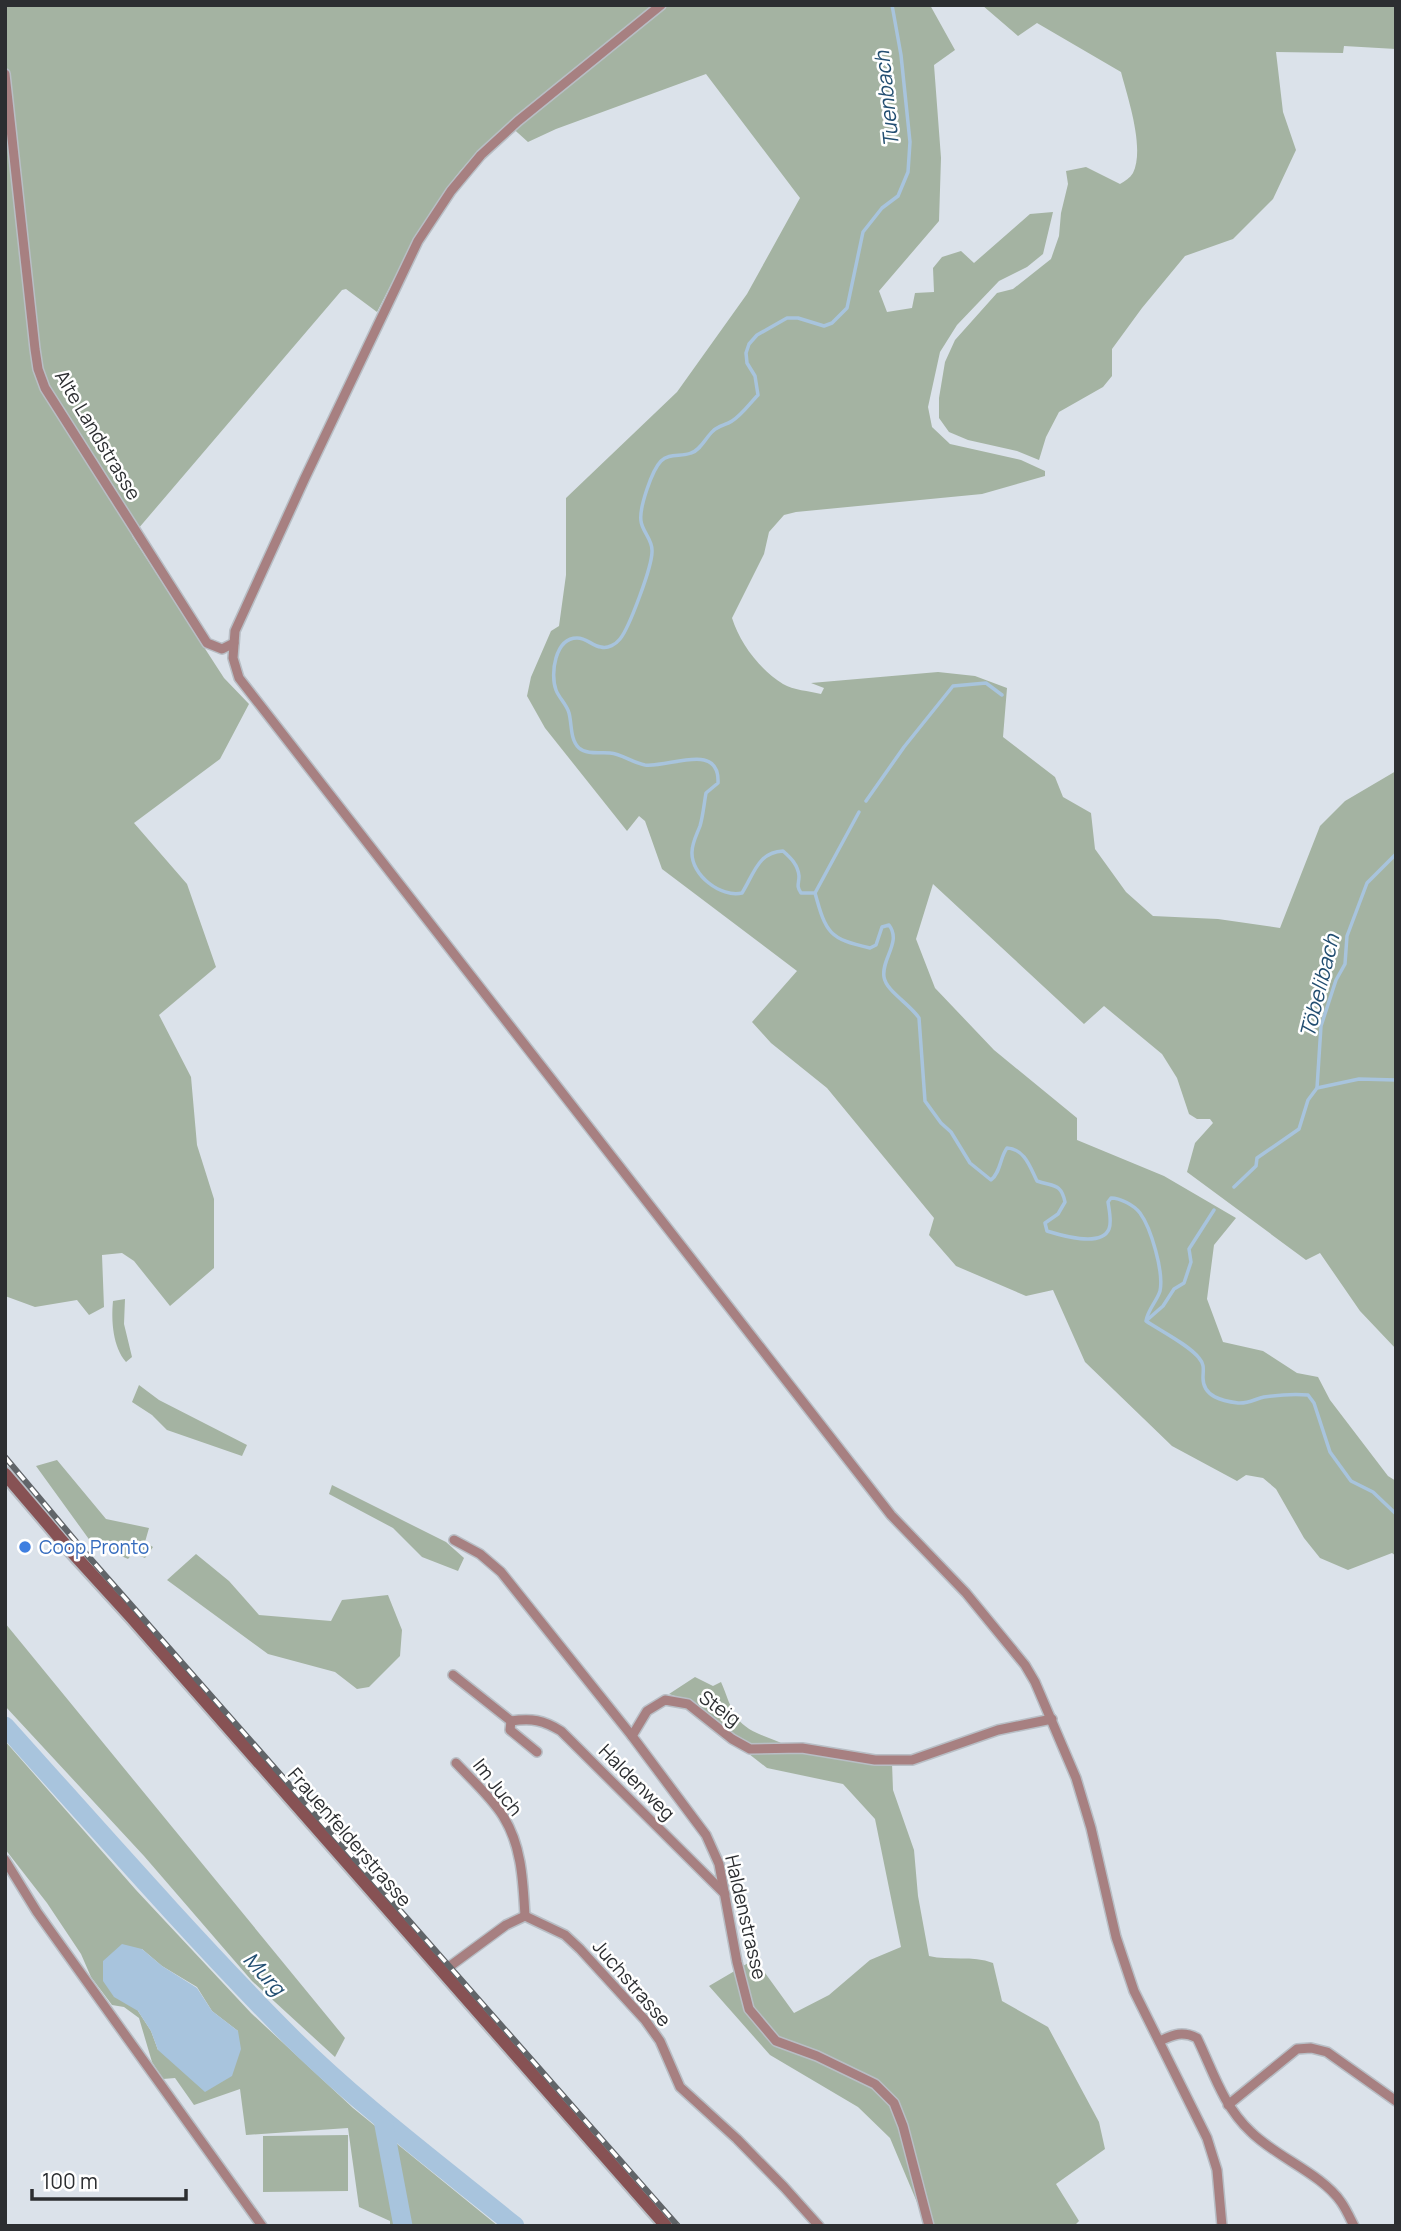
<svg xmlns="http://www.w3.org/2000/svg" width="1401" height="2231" viewBox="0 0 1401 2231" font-family="Manrope,sans-serif">
<rect width="100%" height="100%" fill="#dbe2ea"/>
<g fill="#a4b3a2" fill-rule="evenodd">
<path d="M5 5H930L955 50 934 65 941 158 939 221 879 291 887 312 912 308 915 293 934 292 933 268 942 257 961 251 974 263 1030 214 1053 212 1043 254 1027 267 999 281 957 325 940 352 928 407 932 427 950 444 1021 460 1045 471V476L982 494 796 512 784 515 769 532 764 554 732 618C740 643 759 669 783 684 793 690 809 691 821 694L824 688 811 683 938 672 975 676 1007 688 1003 737 1055 777 1063 797 1091 813 1095 849 1126 892 1153 916 1218 919 1280 928 1320 826 1345 801 1396 771V1349L1360 1311 1320 1253 1306 1260 1187 1172 1195 1143 1213 1123 1210 1119H1197L1189 1114 1177 1078 1162 1054 1104 1006 1084 1024 933 884 916 939 935 988 994 1050 1077 1118V1140L1164 1176 1236 1218 1214 1245 1207 1299 1223 1342 1263 1351 1297 1373 1318 1377 1330 1400 1388 1476 1396 1481V1556L1392 1553 1348 1570 1320 1558 1304 1538 1276 1489 1263 1478 1246 1475 1237 1481 1172 1446 1085 1362 1053 1290 1026 1296 956 1266 929 1235 934 1218 827 1088 771 1043 752 1022 797 971 662 869 645 821 639 816 627 831 545 728 527 696 531 677 551 631 559 626 566 575V498L677 392 747 294 800 198 706 74 556 129 528 142 508 124C493 139 475 154 461 170 426 213 402 263 377 312L346 289 342 290 132 536 224 678 249 704 220 759 134 823 187 884 216 967 159 1015 191 1077 197 1145 214 1199V1268L170 1306 134 1261 122 1253 102 1255 104 1307 89 1315 77 1300 35 1307 5 1296Z"/>
<path d="M982 5H1396V49L1344 46 1343 53 1276 52 1283 112 1296 150 1273 199 1233 239 1185 256 1142 308 1112 349V376L1103 387 1059 412 1046 437 1039 460 1017 451 968 440 949 432 939 418V398L945 362 955 340 997 293 1013 289 1051 259 1059 236 1061 213 1068 184 1066 171 1086 167 1120 184C1125 181 1130 178 1133 173 1145 148 1128 99 1121 72L1037 23 1018 36Z"/>
<path d="M125 1299 124 1324 132 1357 126 1362C113 1347 111 1321 113 1301Z"/>
<path d="M139 1385 159 1400 247 1445 242 1456 167 1430 152 1415 132 1402Z"/>
<path d="M57 1460 106 1519 149 1528 145 1542 153 1547 145 1558 133 1553 128 1559 91 1542 36 1466Z"/>
<path d="M332 1485 446 1542 464 1558 458 1571 422 1557 393 1528 329 1494Z"/>
<path d="M196 1554 229 1581 259 1615 331 1621 342 1600 388 1595 402 1630 400 1656 369 1687 357 1689 335 1672 268 1654 167 1580Z"/>
<path d="M5 1623 345 2038 335 2057 252 1981 144 1856 5 1706Z"/>
<path d="M695 1677 713 1686 721 1682C726 1693 730 1708 737 1718 751 1737 779 1737 795 1752L892 1763 893 1790 914 1850 918 1896 929 1956C950 1961 972 1955 993 1963L1002 2001 1048 2027 1099 2122 1105 2149 1056 2184 1079 2221 1074 2226H927L890 2138 858 2107 770 2055 709 1986 755 1959 794 2013 829 1995 870 1960 901 1947 875 1819 843 1784 767 1768 749 1754 738 1739 690 1701 669 1694Z"/>
<path d="M5 1741 136 1890 251 2013 353 2108 498 2226H390V2221L359 2207 348 2128 246 2135 240 2089 194 2105 175 2078 163 2079 152 2062 139 2018 124 2007 112 2005 91 1977 81 1954 47 1903 5 1849ZM142 1949 162 1966 197 1987 212 2011 238 2031 158 2050 151 2031 138 2011Z"/>
<path d="M348 2135V2191L263 2192V2136Z"/>
</g>
<path fill="#a8c4dd" d="M122 1944 142 1949 162 1966 197 1988 212 2011 238 2031 241 2049 232 2076 205 2092 158 2050 151 2031 138 2011 114 1997 103 1981V1961Z"/>
<g fill="none" stroke-linecap="round" stroke-linejoin="round">
<g stroke="#a8c4dd" stroke-width="3.5">
<path d="M892 5 901 55 910 142 908 172 898 196 882 208 863 232 847 308 832 323 824 326 798 318H787L757 335 749 344 746 353 747 363 755 376 758 395C750 403 742 415 732 421 726 425 718 426 713 431 706 437 701 450 691 453 681 457 669 453 661 461 652 470 639 508 641 521 642 531 652 539 652 550 653 565 629 628 620 639 616 644 608 649 601 647 592 646 587 638 577 638 555 638 550 674 556 690 559 698 567 705 569 713 572 724 570 740 579 748 587 755 600 752 610 753 622 754 633 763 645 765 669 768 720 741 718 783L706 793C704 804 703 816 700 826 697 834 692 843 692 852 691 875 721 898 742 893 754 874 758 852 783 851 791 858 798 865 799 876 799 884 796 886 801 893H815C826 933 829 939 870 948L876 945 882 927 889 925C902 942 881 959 884 977 886 991 910 1004 919 1018L925 1101 941 1123 951 1132 970 1163 991 1180C1001 1172 1000 1157 1007 1148 1025 1149 1030 1167 1037 1181 1054 1187 1061 1183 1065 1202L1058 1214 1045 1223 1047 1231C1060 1235 1101 1248 1109 1229 1112 1222 1109 1209 1108 1202L1111 1198C1120 1198 1134 1205 1140 1213 1151 1228 1164 1272 1160 1291 1157 1301 1148 1309 1146 1321 1161 1331 1189 1345 1199 1358 1205 1365 1203 1370 1203 1378 1203 1397 1223 1401 1238 1403 1248 1404 1255 1399 1264 1397 1278 1395 1294 1394 1308 1395L1314 1403 1330 1452 1351 1481 1373 1492 1396 1514"/>
<path d="M866 801 904 747 953 686 986 683 1002 695"/>
<path d="M815 893 859 812"/>
<path d="M1317 1088 1359 1079 1396 1080"/>
<path d="M1234 1187 1256 1166 1257 1158 1299 1129 1308 1100 1317 1088 1321 1026 1336 980 1345 964 1347 936 1367 883 1396 854"/>
<path d="M1147 1320 1163 1306 1174 1289 1184 1283 1191 1262 1189 1249 1214 1210"/>
</g>
<g stroke="#a8c4dd" stroke-width="19">
<path d="M5 1726C96 1827 186 1930 281 2027 353 2100 436 2162 515 2226"/>
<path d="M383 2120 403 2226"/>
</g>
<defs>
<g id="minor">
<path d="M661 5 518 121 481 155 451 191 418 241 304 480 235 631 233 658 239 678 891 1515 966 1593 1025 1665 1035 1682 1076 1778 1091 1828 1116 1937 1134 1991 1207 2138 1217 2170 1222 2226"/>
<path d="M5 74 35 349 38 369 45 388 207 643 222 649 234 643"/>
<path d="M454 1540 480 1554 501 1572 632 1736 706 1835 719 1864 737 1962 749 2009 776 2041 817 2056 875 2084 894 2103 903 2126 929 2226"/>
<path d="M453 1675 511 1721C532 1718 543 1720 561 1731L725 1894"/>
<path d="M511 1721 510 1730 537 1752"/>
<path d="M632 1736 647 1711 665 1700 688 1704 732 1739 750 1749 802 1748 875 1760H912L998 1730 1052 1719"/>
<path d="M456 1763C472 1780 491 1797 503 1816 522 1846 523 1882 525 1916"/>
<path d="M5 1860 37 1912 262 2226"/>
<path d="M442 1972 506 1925 525 1916 565 1935 580 1949 645 2020 660 2041 680 2087 737 2139 784 2187 819 2226"/>
<path d="M1160 2041C1174 2034 1183 2031 1197 2038 1213 2071 1223 2106 1251 2132 1276 2157 1322 2174 1341 2202 1346 2209 1350 2218 1354 2226"/>
<path d="M1228 2105 1297 2049 1311 2048 1327 2052 1396 2101"/>
</g>
<path id="secondary" d="M5 1474 69 1549 131 1617 666 2226"/>
</defs>
<use href="#minor" stroke="#b8bec5" stroke-width="12"/>
<use href="#secondary" stroke="#b8bec5" stroke-width="16"/>
<use href="#minor" stroke="#a78081" stroke-width="9"/>
<use href="#secondary" stroke="#875254" stroke-width="12"/>
<defs>
<path id="rail" d="M5 1457 89 1557 678 2226"/>
</defs>
<use href="#rail" stroke="#616569" stroke-width="6"/>
<use href="#rail" stroke="#fff" stroke-width="3.5" stroke-dasharray="10" stroke-linecap="butt"/>
</g>
<circle fill="#3f7fe0" stroke="#fff" stroke-width="2.5" cx="25" cy="1547" r="7"/>
<g text-anchor="middle" stroke-width="5" stroke-linejoin="round" paint-order="stroke">
<g font-size="19" fill="#2c2e31" stroke="#fff">
<text transform="translate(98 435) rotate(59)" y="7">Alte Landstrasse</text>
<text transform="translate(720 1708) rotate(36)" y="7">Steig</text>
<text transform="translate(637 1782) rotate(45)" y="7">Haldenweg</text>
<text transform="translate(498 1787) rotate(52)" y="7">Im Juch</text>
<text transform="translate(350 1837) rotate(49)" y="7">Frauenfelderstrasse</text>
<text transform="translate(746 1917) rotate(77)" y="7">Haldenstrasse</text>
<text transform="translate(632 1983) rotate(49)" y="7">Juchstrasse</text>
</g>
<g font-size="19" fill="#366cbe" stroke="#fff" text-anchor="start">
<text x="39" y="1554">Coop Pronto</text>
</g>
<g font-size="21" font-style="italic" fill="#224e71" stroke="#fff">
<text transform="translate(887 99) rotate(-96)" y="7">Tuenbach</text>
<text transform="translate(1320 986) rotate(-76)" y="7">Töbelibach</text>
<text transform="translate(264 1974) rotate(47)" y="7">Murg</text>
</g>
</g>
<rect width="1401" height="2231" fill="none" stroke="#2c2e31" stroke-width="14"/>
<path d="M32 2189v10h154v-10" fill="none" stroke="#2c2e31" stroke-width="3.5"/>
<text x="42" y="2189" font-size="21" fill="#2c2e31" stroke="#ffffff" stroke-width="5" paint-order="stroke">100 m</text>
</svg>
